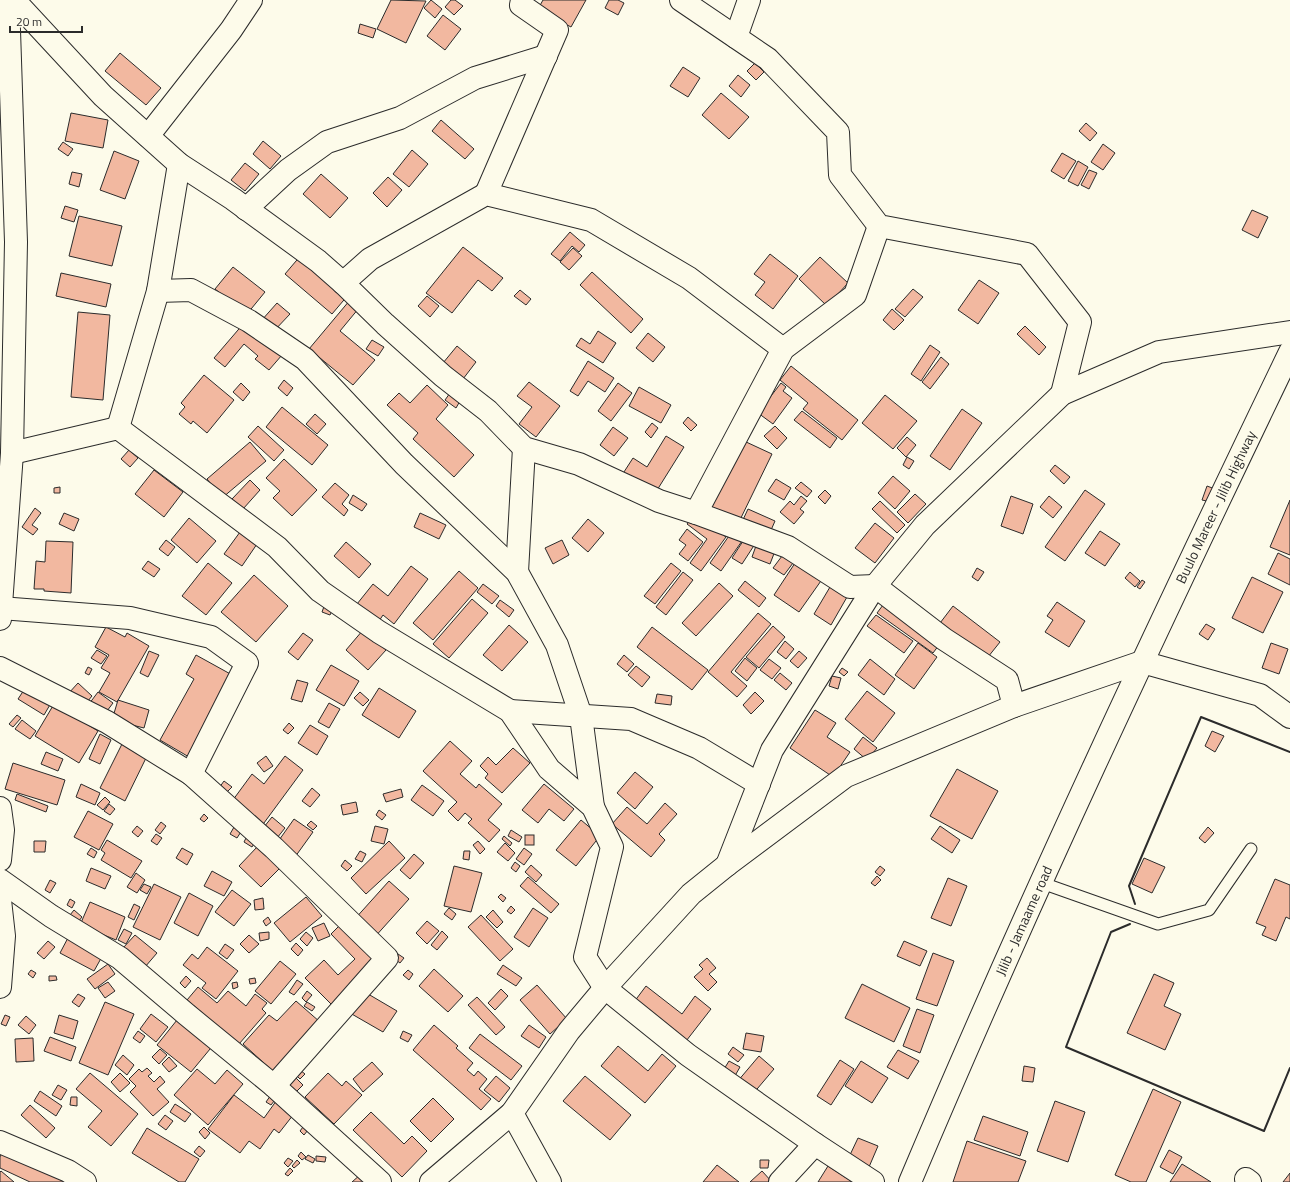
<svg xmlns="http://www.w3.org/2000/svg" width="1290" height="1182" viewBox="0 0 1290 1182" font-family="'Titillium Web',sans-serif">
<rect width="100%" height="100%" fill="#fdfbea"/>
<g fill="#f2b8a0" stroke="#2b2b2b">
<path d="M391 0 426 1 406 43 377 29Z"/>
<path d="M431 0 442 9 435 18 424 8Z"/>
<path d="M451 0H455L463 6 454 15 445 7Z"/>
<path d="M543 0H586L571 27 538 9Z"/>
<path d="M609 0H618L624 3 618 15 605 8Z"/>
<path d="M443 15 461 29 445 50 427 36Z"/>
<path d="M360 24 376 29 373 38 358 33Z"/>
<path d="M120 53 161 88 146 105 105 71Z"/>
<path d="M755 63 764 72 756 80 747 71Z"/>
<path d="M683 67 700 78 688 97 670 86Z"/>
<path d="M738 75 750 85 741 97 729 86Z"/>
<path d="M721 93 749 117 729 139 702 115Z"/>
<path d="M71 113 108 120 103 148 65 141Z"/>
<path d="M441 120 474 149 465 159 432 131Z"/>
<path d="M1086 123 1097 133 1090 141 1079 131Z"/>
<path d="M263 141 281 156 270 169 253 154Z"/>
<path d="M63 142 73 149 68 156 58 149Z"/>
<path d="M1103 144 1115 153 1103 170 1091 162Z"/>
<path d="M412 150 428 164 409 187 393 174Z"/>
<path d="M114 151 139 161 125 199 100 190Z"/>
<path d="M1062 153 1076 161 1064 179 1051 171Z"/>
<path d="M1078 161 1088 167 1078 186 1068 181Z"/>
<path d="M245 163 259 174 245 191 231 180Z"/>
<path d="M1089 170 1097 173 1089 189 1081 185Z"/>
<path d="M72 172 82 174 79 187 69 184Z"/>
<path d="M321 174 348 198 330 218 303 194Z"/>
<path d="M388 177 402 190 387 207 373 193Z"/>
<path d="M65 206 78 210 74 222 61 218Z"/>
<path d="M1252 210 1268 217 1258 238 1242 230Z"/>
<path d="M79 216 122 226 112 266 69 256Z"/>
<path d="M570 232 585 245 579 252 572 246 560 261 551 254Z"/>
<path d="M463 247 503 278 492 291 478 280 452 313 426 293Z"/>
<path d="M573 248 582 256 569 270 560 262Z"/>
<path d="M302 254 349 294 332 314 285 274Z"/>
<path d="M770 254 798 276 773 309 755 295 765 282 754 274Z"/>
<path d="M820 257 848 283 827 306 799 279Z"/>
<path d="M233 267 265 292 247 314 215 289Z"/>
<path d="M592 272 643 319 631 333 580 285Z"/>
<path d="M61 273 111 284 106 307 56 296Z"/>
<path d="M979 280 999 293 978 324 958 310Z"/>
<path d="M913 289 923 297 905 317 895 309Z"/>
<path d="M520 290 531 299 526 305 514 296Z"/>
<path d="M427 296 439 306 430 317 418 306Z"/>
<path d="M350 300 359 308 340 331 375 360 353 385 309 349Z"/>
<path d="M277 303 290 314 273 332 261 321Z"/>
<path d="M892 309 904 320 894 330 883 320Z"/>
<path d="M78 312 110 315 103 400 71 397Z"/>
<path d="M244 323 282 355 269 370 255 359 258 356 244 344 225 367 214 358Z"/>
<path d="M1025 326 1046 347 1039 355 1017 334Z"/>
<path d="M598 331 616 343 603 363 576 346 581 338 590 344Z"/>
<path d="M648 333 665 347 653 362 636 348Z"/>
<path d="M372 340 384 347 378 356 366 349Z"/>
<path d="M930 345 940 352 921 381 911 374Z"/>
<path d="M457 346 476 362 463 379 443 363Z"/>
<path d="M941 357 949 364 930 389 922 382Z"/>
<path d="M588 361 614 378 605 392 588 381 578 396 570 391Z"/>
<path d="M791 366 858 420 842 440 803 409 808 403 780 380Z"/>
<path d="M204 375 234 400 207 433 193 421 191 424 179 414 185 407 181 403Z"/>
<path d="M284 380 293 388 287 396 278 388Z"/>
<path d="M529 382 560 406 536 437 519 424 532 407 517 396Z"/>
<path d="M241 383 250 392 243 401 233 392Z"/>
<path d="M618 383 632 393 611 421 598 411Z"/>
<path d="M781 383 786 387 783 391 792 398 773 424 758 413Z"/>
<path d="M427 385 448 405 436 419 474 455 454 477 413 439 418 433 387 405 399 393 410 403Z"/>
<path d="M639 387 671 405 661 423 629 406Z"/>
<path d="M450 393 460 401 456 408 445 400Z"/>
<path d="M885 395 917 421 893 449 862 423Z"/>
<path d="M282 407 328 445 312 465 266 427Z"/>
<path d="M962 409 982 423 950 470 930 456Z"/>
<path d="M802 411 837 438 830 448 794 420Z"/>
<path d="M315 414 326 424 317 434 306 424Z"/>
<path d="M688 417 697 425 691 431 683 423Z"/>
<path d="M652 423 658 428 651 438 645 432Z"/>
<path d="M258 426 284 450 274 461 248 437Z"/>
<path d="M775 426 787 438 777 449 764 436Z"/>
<path d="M613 427 628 438 614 456 600 445Z"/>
<path d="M666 436 684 447 654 495 622 475 633 458 647 467Z"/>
<path d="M907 437 916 445 906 457 897 448Z"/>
<path d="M744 441 772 454 737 526 709 512Z"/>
<path d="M250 442 266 461 222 498 207 479Z"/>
<path d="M129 450 138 458 130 467 121 459Z"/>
<path d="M907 457 914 461 909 469 903 465Z"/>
<path d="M284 459 317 490 292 516 273 498 280 491 266 478Z"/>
<path d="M1055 465 1070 477 1064 484 1050 471Z"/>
<path d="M154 470 183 492 164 517 135 494Z"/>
<path d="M893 476 910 491 895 509 878 493Z"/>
<path d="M776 479 791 488 784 500 768 491Z"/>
<path d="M250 480 260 490 243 509 232 499Z"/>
<path d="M801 482 812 491 807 497 795 488Z"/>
<path d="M335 483 349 495 342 504 348 510 344 516 322 497Z"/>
<path d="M1207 486 1215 489 1211 502 1202 500Z"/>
<path d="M60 487V493H54V488Z"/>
<path d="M825 490 831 496 825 504 818 497Z"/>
<path d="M1085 490 1105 504 1065 561 1045 547Z"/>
<path d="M915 494 926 504 908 523 897 512Z"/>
<path d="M353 495 367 504 362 511 349 503Z"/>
<path d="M801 496 807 501 800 509 804 512 794 524 780 512 790 501 794 505Z"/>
<path d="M1011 496 1033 504 1023 534 1001 526Z"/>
<path d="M1049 496 1062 507 1053 518 1040 507Z"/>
<path d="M1290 500V555L1270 547Z"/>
<path d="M880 501 905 525 897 533 872 509Z"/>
<path d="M35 508 41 513 32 525 38 529 33 535 22 527Z"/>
<path d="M748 509 775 521 768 537 741 524Z"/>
<path d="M64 513 79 519 74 531 59 524Z"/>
<path d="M420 513 446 525 439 539 414 527Z"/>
<path d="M695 514 726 537 701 571 690 563 707 539 687 524Z"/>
<path d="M189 518 216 541 197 563 171 540Z"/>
<path d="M588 519 604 533 588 552 572 538Z"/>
<path d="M875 523 894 538 875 563 855 548Z"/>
<path d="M687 529 703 542 688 561 679 554 686 545 679 540Z"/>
<path d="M1100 531 1120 544 1105 566 1085 553Z"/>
<path d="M240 532 257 544 242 566 224 554Z"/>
<path d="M731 533 742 541 721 571 710 563Z"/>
<path d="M745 538 755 544 742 564 732 558Z"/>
<path d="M166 540 175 547 168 556 159 549Z"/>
<path d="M562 540 569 555 553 564 545 548Z"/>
<path d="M46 541 73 542 71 593 44 591V589H34L36 561 45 562Z"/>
<path d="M346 542 371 564 359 578 334 556Z"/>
<path d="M757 543 775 551 770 564 752 557Z"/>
<path d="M785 552 796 559 784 575 773 568Z"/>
<path d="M1278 553 1290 559V585L1268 574Z"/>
<path d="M797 560 823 578 799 612 774 595Z"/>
<path d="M148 561 160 569 154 577 142 569Z"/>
<path d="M208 563 232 583 206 615 182 596Z"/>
<path d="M671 563 681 571 655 604 644 596Z"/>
<path d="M411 566 428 579 394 624 383 615 379 621 357 604 373 584 388 596Z"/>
<path d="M977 568 984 572 978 581 972 577Z"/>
<path d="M459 571 478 588 433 640 413 623Z"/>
<path d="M683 572 693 580 666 615 656 607Z"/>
<path d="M1130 572 1140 581 1135 587 1125 578Z"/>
<path d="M254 575 288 606 256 642 221 612Z"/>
<path d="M1252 577 1283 592 1263 633 1232 618Z"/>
<path d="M1142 580 1145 582 1140 589 1137 587Z"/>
<path d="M745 581 766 598 759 607 738 590Z"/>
<path d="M719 583 733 596 696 636 682 623Z"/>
<path d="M483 584 499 596 492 604 477 592Z"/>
<path d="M830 587 847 597 831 625 814 614Z"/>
<path d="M472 599 488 613 449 658 433 644Z"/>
<path d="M500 600 514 610 509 617 496 606Z"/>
<path d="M326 601 335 605 330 615 322 612Z"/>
<path d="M886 601 942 641 933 653 877 613Z"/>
<path d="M1057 602 1085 621 1069 647 1045 632 1053 620 1047 616Z"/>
<path d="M953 606 1000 642 984 662 937 627Z"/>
<path d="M758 613 771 624 731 672 747 686 737 697 708 672Z"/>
<path d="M876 615 913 641 904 653 867 626Z"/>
<path d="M1206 624 1215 629 1208 640 1199 634Z"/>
<path d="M509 625 528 642 502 671 483 655Z"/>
<path d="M773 626 785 637 759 668 746 657Z"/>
<path d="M106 627 125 637 127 633 149 646 117 702 99 692 110 673 101 668 109 655 95 647Z"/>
<path d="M652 627 708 670 692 690 637 647Z"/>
<path d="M363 630 386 650 368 670 346 650Z"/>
<path d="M303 633 313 640 298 660 288 652Z"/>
<path d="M785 641 794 649 786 659 777 652Z"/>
<path d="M918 643 937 657 914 689 895 675Z"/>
<path d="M1271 643 1288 649 1279 674 1262 668Z"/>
<path d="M97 650 107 656 101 664 91 658Z"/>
<path d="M149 651 159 655 148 677 140 673Z"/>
<path d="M799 651 807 658 798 668 790 661Z"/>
<path d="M196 655 234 676 189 757 160 740 194 679 186 674Z"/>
<path d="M624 655 634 664 627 672 617 664Z"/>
<path d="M745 658 757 668 747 681 735 671Z"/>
<path d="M769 659 781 668 772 679 760 670Z"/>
<path d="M870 659 895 679 884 695 858 675Z"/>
<path d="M331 665 359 681 344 706 316 690Z"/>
<path d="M636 666 650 677 642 687 628 675Z"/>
<path d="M88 667 92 669 89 675 85 673Z"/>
<path d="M842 668 848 672 844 676 839 672Z"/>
<path d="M780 673 792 683 786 690 774 680Z"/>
<path d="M832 676 841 678 838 689 829 686Z"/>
<path d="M297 680 308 683 302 702 291 699Z"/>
<path d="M78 683 92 696 83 707 68 694Z"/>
<path d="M26 687 51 703 44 715 18 699Z"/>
<path d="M379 688 416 711 399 738 362 715Z"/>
<path d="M867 691 895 713 873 742 845 719Z"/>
<path d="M98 692 113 703 104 715 89 704Z"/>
<path d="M360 692 369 700 363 706 354 698Z"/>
<path d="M755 692 764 701 751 714 743 705Z"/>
<path d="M657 694 672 696 671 705 655 703Z"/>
<path d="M118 700 149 710 144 728 112 720Z"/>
<path d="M329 703 340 709 329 728 318 722Z"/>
<path d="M54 704 98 731 79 763 35 736Z"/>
<path d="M815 710 836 723 827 737 850 752 833 777 790 748Z"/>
<path d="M17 715 21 718 13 727 9 724Z"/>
<path d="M22 720 36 731 30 739 15 729Z"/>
<path d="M289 723 294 728 288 734 283 730Z"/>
<path d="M310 725 328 736 317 755 298 743Z"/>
<path d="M1212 731 1224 736 1215 752 1205 746Z"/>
<path d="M100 734 111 740 100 764 89 759Z"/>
<path d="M863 737 877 748 867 760 854 749Z"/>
<path d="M450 741 472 761 460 774 476 788 479 784 502 804 488 820 500 830 489 842 468 823 472 819 465 813 458 821 448 811 457 802 423 771Z"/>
<path d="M122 744 147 756 125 801 100 788Z"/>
<path d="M513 748 530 763 502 793 485 778 488 774 480 766 488 757 496 765Z"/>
<path d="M46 752 63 759 58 771 41 764Z"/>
<path d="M266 756 273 766 264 772 257 763Z"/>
<path d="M285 756 303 770 261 827 230 804 252 774 264 784Z"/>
<path d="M13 763 65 780 57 805 5 789Z"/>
<path d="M957 769 998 791 972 839 930 816Z"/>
<path d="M635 772 653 787 635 809 617 793Z"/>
<path d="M224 781 232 787 226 793 219 788Z"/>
<path d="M81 784 100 793 95 805 76 797Z"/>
<path d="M544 784 574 809 564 821 549 809 538 823 522 810Z"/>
<path d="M422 785 444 801 433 816 411 800Z"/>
<path d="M312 788 320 795 310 807 302 801Z"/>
<path d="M401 789 403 797 386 802 383 794Z"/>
<path d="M17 794 48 806 46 812 15 800Z"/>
<path d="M105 797 110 802 103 810 97 805Z"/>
<path d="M356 802 358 812 343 815 341 805Z"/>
<path d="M665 803 677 814 659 834 665 840 651 857 612 824 627 807 647 824Z"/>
<path d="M109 804 115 809 110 815 104 811Z"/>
<path d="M379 810 386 815 382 820 376 815Z"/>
<path d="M88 811 113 824 99 850 74 837Z"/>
<path d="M204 814 208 818 204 822 200 819Z"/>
<path d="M272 817 285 828 277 838 264 827Z"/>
<path d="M294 819 313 832 295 857 277 843Z"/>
<path d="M581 820 600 836 576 866 556 850Z"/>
<path d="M311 821 317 826 313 830 307 825Z"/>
<path d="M161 822 166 826 160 834 155 830Z"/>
<path d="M237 822 244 827 237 838 230 834Z"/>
<path d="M137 826 143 831 138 837 132 832Z"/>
<path d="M375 826 388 829 384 844 371 841Z"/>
<path d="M940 826 960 840 952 853 931 839Z"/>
<path d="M1208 827 1214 833 1205 843 1199 838Z"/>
<path d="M511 830 522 837 519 842 508 836Z"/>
<path d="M249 832 258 837 252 847 244 842Z"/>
<path d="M156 834 162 838 157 845 151 841Z"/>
<rect x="525" y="835" width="9" height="10"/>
<path d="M504 836 512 843 510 846 502 839Z"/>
<path d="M107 840 142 861 131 878 101 860 105 853 101 850Z"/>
<path d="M34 841H46L45 852H34Z"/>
<path d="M389 841 405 858 366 894 351 878Z"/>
<path d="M478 841 485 849 480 854 473 845Z"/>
<path d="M505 843 515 853 508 861 497 852Z"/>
<path d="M258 846 280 868 261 887 239 866Z"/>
<path d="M91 848 97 852 94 858 87 854Z"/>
<path d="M182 848 193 854 187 865 176 858Z"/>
<path d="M524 848 532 854 524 865 516 859Z"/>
<path d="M360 851 366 854 362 862 355 859Z"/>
<path d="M464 851H470L469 860 463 859Z"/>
<path d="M414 854 424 863 410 879 400 870Z"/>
<path d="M1144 858 1165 867 1152 893 1132 884Z"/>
<path d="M345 860 352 866 347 871 341 866Z"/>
<path d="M515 862 520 866 516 872 511 868Z"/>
<path d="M531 865 542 875 536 882 525 872Z"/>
<path d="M454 866 482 873 471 912 444 906Z"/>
<path d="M880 866 885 870 880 876 875 872Z"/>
<path d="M91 868 111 876 105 889 86 881Z"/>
<path d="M212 871 232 882 224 896 204 886Z"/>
<path d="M136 873 145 880 137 893 127 887Z"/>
<path d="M877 876 881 880 875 886 871 883Z"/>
<path d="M528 877 559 904 551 913 520 886Z"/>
<path d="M948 878 967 886 951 926 931 918Z"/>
<path d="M1275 879 1290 885V919L1286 917 1276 941 1262 935 1266 927 1256 923Z"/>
<path d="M50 880 56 883 50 893 45 890Z"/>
<path d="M389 881 409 899 373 939 353 921Z"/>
<path d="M144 884 151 887 147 894 140 890Z"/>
<path d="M154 884 181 897 160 940 133 927Z"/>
<path d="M232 890 251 904 234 926 215 912Z"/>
<path d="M189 893 213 906 198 936 174 923Z"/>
<path d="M501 894 506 898 503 902 498 897Z"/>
<path d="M306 897 322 916 290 942 274 923Z"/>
<path d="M263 898 264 909 255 910 254 900Z"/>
<path d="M70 899 75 902 72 908 67 905Z"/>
<path d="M90 902 125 917 116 940 80 925Z"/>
<path d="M134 904 140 907 134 920 128 917Z"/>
<path d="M511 906 515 910 511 914 507 911Z"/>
<path d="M449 908 456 914 452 920 444 914Z"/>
<path d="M533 908 548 918 529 947 514 937Z"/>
<path d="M74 910 82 917 78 922 70 915Z"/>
<path d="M493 910 503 922 497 928 486 917Z"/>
<path d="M481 915 513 949 500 961 468 927Z"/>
<path d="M268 917 271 922 266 926 263 921Z"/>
<path d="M344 921 382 960 334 1007 305 978 324 960 338 975 355 959 331 934Z"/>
<path d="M427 921 439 931 427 944 416 933Z"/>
<path d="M324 923 330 936 318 941 312 928Z"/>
<path d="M124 929 132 933 126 944 118 940Z"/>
<path d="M442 931 448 937 437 950 431 945Z"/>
<path d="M269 932V939L260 941 259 933Z"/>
<path d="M306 932 313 938 307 946 300 939Z"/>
<path d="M70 934 104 953 94 971 60 953Z"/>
<path d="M135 935 157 953 145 967 123 948Z"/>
<path d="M249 935 259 944 249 953 240 944Z"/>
<path d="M48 941 55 947 44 959 37 953Z"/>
<path d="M904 941 927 951 920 966 897 956Z"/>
<path d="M296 943 303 950 298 956 291 949Z"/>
<path d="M225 944 234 950 227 959 219 953Z"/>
<path d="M207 947 238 971 216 999 202 988 206 983 183 965 192 954 198 959Z"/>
<path d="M392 950 404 958 400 963 388 954Z"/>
<path d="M933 953 954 961 937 1006 916 999Z"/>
<path d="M707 958 716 968 709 974 717 982 708 991 694 977 703 969 699 965Z"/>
<path d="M280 961 296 974 271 1004 255 991Z"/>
<path d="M108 964 115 974 95 989 87 979Z"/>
<path d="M503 965 522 978 516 986 497 974Z"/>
<path d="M434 969 463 996 448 1012 419 986Z"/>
<path d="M31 970 36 973 33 978 28 974Z"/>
<path d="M408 970 413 974 409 980 403 975Z"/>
<path d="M1154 974 1174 983 1164 1006 1181 1014 1165 1050 1127 1033Z"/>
<path d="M49 976H56L57 980 49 981Z"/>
<path d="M186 976 191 981 185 988 180 983Z"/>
<path d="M255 978 256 983 250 984 249 979Z"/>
<path d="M297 980 303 984 294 995 289 992Z"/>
<path d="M108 982 115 991 105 998 98 988Z"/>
<path d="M237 982 238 987 233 989 232 983Z"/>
<path d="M862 984 910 1008 894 1042 845 1018Z"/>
<path d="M537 985 567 1019 550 1034 520 1000Z"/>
<path d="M646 986 682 1014 695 996 711 1009 683 1045 631 1006Z"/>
<path d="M198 987 217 1003 228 991 246 1006 255 994 267 1003 262 1009 266 1013 239 1044 187 1000Z"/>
<path d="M501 989 508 996 495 1010 488 1003Z"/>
<path d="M307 991 312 995 306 1002 302 998Z"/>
<path d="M363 991 397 1011 383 1032 350 1013Z"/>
<path d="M78 994 85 998 79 1007 72 1002Z"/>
<path d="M477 997 505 1027 496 1035 468 1005Z"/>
<path d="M296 1001 320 1022 275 1073 243 1044 269 1015 277 1021Z"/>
<path d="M105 1002 134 1014 108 1075 79 1063Z"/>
<path d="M307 1002 315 1007 312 1011 304 1006Z"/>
<path d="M917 1009 934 1015 920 1053 903 1046Z"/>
<path d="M151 1014 168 1027 156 1042 140 1029Z"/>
<path d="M5 1015 10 1017 6 1026 1 1024Z"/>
<path d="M59 1015 78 1021 73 1039 54 1033Z"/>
<path d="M181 1015 215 1043 191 1072 157 1045Z"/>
<path d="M26 1016 36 1025 29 1034 18 1025Z"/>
<path d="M434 1025 458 1046 456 1048 473 1063 467 1070 474 1076 478 1071 487 1079 479 1089 491 1099 481 1110 413 1050Z"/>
<path d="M529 1025 546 1037 539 1048 521 1036Z"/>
<path d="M138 1031 145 1036 140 1043 133 1038Z"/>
<path d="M403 1031 412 1035 408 1042 400 1038Z"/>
<path d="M746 1033 764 1036 761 1052 743 1049Z"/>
<path d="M480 1034 522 1066 511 1080 469 1048Z"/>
<path d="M50 1037 76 1047 71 1061 44 1051Z"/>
<path d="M33 1038 34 1061 16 1062 15 1039Z"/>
<path d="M618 1046 648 1071 662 1054 676 1066 645 1103 601 1066Z"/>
<path d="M733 1047 744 1055 738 1062 728 1054Z"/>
<path d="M160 1049 167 1055 159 1064 152 1057Z"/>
<path d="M898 1050 919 1061 908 1079 887 1067Z"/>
<path d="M123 1055 134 1065 127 1075 115 1065Z"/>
<path d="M759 1056 774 1069 752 1095 737 1082Z"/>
<path d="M169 1057 177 1066 169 1072 162 1064Z"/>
<path d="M840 1060 854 1069 831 1105 817 1096Z"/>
<path d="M729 1061 740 1067 732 1081 721 1074Z"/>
<path d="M861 1061 888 1078 872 1103 845 1086Z"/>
<path d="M372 1062 383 1074 363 1092 353 1079Z"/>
<path d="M1024 1066 1035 1068 1033 1082 1022 1081Z"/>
<path d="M147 1068 152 1073 148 1076 154 1082 160 1076 165 1082 157 1089 169 1102 153 1116 130 1092 136 1086 129 1079 139 1069 142 1072Z"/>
<path d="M197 1069 215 1084 227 1070 243 1084 208 1125 174 1095Z"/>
<path d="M300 1070 305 1074 300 1079 296 1075Z"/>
<path d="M90 1073 138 1114 111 1146 88 1127 102 1111 76 1089Z"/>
<path d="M120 1073 130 1083 120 1092 111 1082Z"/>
<path d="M328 1073 342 1086 346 1081 362 1095 334 1124 305 1097Z"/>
<path d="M294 1076 303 1085 296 1092 287 1084Z"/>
<path d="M496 1076 510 1088 499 1102 484 1090Z"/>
<path d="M585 1076 631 1115 610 1140 563 1101Z"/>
<path d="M58 1085 67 1090 61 1100 52 1095Z"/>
<path d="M1153 1089 1181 1102 1146 1182H1131L1115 1175Z"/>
<path d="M40 1091 62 1106 56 1116 34 1101Z"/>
<path d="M273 1092 278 1096 271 1105 266 1102Z"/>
<path d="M234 1095 264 1118 279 1097 297 1110 279 1133 274 1129 260 1149 249 1141 240 1153 208 1129Z"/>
<path d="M71 1097H77V1106L70 1105Z"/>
<path d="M433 1098 454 1119 431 1142 410 1121Z"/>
<path d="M1055 1101 1085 1112 1068 1162 1037 1151Z"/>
<path d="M175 1104 191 1114 185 1122 170 1112Z"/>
<path d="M30 1105 55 1128 46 1138 21 1115Z"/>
<path d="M371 1112 404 1144 412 1136 427 1151 402 1177 353 1130Z"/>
<path d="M165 1115 173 1121 166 1130 158 1124Z"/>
<path d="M983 1116 1028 1132 1020 1156 974 1140Z"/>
<path d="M204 1127 210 1133 205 1139 199 1132Z"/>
<path d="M303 1127 308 1130 304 1135 300 1131Z"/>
<path d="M147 1128 199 1159 185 1182H179L132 1153Z"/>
<path d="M858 1138 878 1146 869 1167 849 1157Z"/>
<path d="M967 1141 1026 1161 1018 1182H953Z"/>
<path d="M199 1146 205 1151 200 1157 194 1152Z"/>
<path d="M4 1148 66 1175 63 1182H30L0 1168V1157Z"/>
<path d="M1169 1150 1182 1157 1173 1174 1160 1167Z"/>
<path d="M301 1152 306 1157 302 1160 298 1156Z"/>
<path d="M308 1155 315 1159 313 1163 305 1159Z"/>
<path d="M316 1156 326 1157 325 1162 316 1161Z"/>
<path d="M288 1158 293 1161 288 1167 284 1163Z"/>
<path d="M297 1160 300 1163 294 1168 292 1166Z"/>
<path d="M760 1160H769L768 1168H760Z"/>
<path d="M1182 1164 1211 1182H1170Z"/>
<path d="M717 1165 739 1182H703Z"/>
<path d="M828 1166 851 1181V1182H818Z"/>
<path d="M290 1168 293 1171 288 1176 285 1174Z"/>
<path d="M1 1171 14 1182H0V1172Z"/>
<path d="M762 1171 772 1182H750Z"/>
<path d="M1290 1173V1182H1283Z"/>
<path d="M361 1174 369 1182H352Z"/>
</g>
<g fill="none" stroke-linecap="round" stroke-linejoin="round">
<defs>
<path id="service" d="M1042 883 1158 924 1209 910 1251 849"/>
<g id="minor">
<path d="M14 0 103 96 179 164 233 199 318 261 343 283 385 324 443 376 488 411 524 448 579 464 659 501 696 513 788 547 850 587 875 586 944 639 1007 680 1014 706"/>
<path d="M681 0 768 59 838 132 840 175 879 226 1027 254 1080 322 1062 394"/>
<path d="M736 37 749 0"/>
<path d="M148 136 231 30 251 0"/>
<path d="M486 194 557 30 521 5 522 0"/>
<path d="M246 209 288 170 327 142 400 118 475 78 546 56"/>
<path d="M343 283 370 259 486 194 591 220 689 278 783 349"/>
<path d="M158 291 191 290 249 321 305 359 404 464 517 572 557 645 581 716 593 807"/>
<path d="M118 428 158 291 179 164"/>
<path d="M12 453 118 428 277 547 320 591 379 632 510 711 549 769 593 807 612 847 585 957 605 988 688 1055 815 1144 873 1182"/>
<path d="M696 513 783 349 855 295 879 226"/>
<path d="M517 572 524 448"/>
<path d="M0 608 130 618 211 637 247 663 191 774"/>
<path d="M0 619 12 453 16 242 8 0"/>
<path d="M0 668 107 722 191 774 274 848 387 958 274 1086"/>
<path d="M510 711 631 719 699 748 759 784"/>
<path d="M0 808 3 830 0 860"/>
<path d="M727 865 772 750 875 586 925 525 1062 394 1159 352 1290 332"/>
<path d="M0 880 51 916 120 958 186 1014 274 1086 380 1182"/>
<path d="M0 900 4 936 0 987"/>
<path d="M512 1113 550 1182"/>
<path d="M0 1142 68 1171 85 1182"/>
<path d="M1246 1179 1250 1182"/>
<path d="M431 1182 512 1113 569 1031 605 988 691 894 727 865 846 776 1014 706 1142 662 1260 695 1290 717"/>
<path d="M780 1182 815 1144"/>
</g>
<g id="primary">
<path id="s1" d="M910 1182C1028 902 1158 626 1290 352"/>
</g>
</defs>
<use href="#service" stroke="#2b2b2b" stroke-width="13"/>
<use href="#minor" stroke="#2b2b2b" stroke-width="24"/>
<use href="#primary" stroke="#2b2b2b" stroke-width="24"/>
<use href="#service" stroke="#fdfbea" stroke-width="11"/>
<use href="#minor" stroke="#fdfbea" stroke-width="22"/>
<use href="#primary" stroke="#fdfbea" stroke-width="22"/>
<g stroke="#2b2b2b" stroke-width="2">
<path d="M1135 904 1129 886 1201 717 1290 752"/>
<path d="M1130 924 1111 932 1066 1047 1264 1131 1290 1068"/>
</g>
</g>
<g text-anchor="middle" stroke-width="3" stroke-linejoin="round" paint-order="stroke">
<g font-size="14" fill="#2b2b2b" stroke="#fdfbea">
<text dy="5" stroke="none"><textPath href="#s1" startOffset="741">Buulo Mareer - Jilib Highway</textPath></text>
<text dy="5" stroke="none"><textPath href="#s1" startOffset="285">Jilib - Jamaame road</textPath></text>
</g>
</g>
<path d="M10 26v6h72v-6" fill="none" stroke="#2b2b2b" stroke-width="2"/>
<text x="16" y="26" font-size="12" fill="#2b2b2b" stroke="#fdfbea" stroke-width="3" paint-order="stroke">20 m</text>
</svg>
